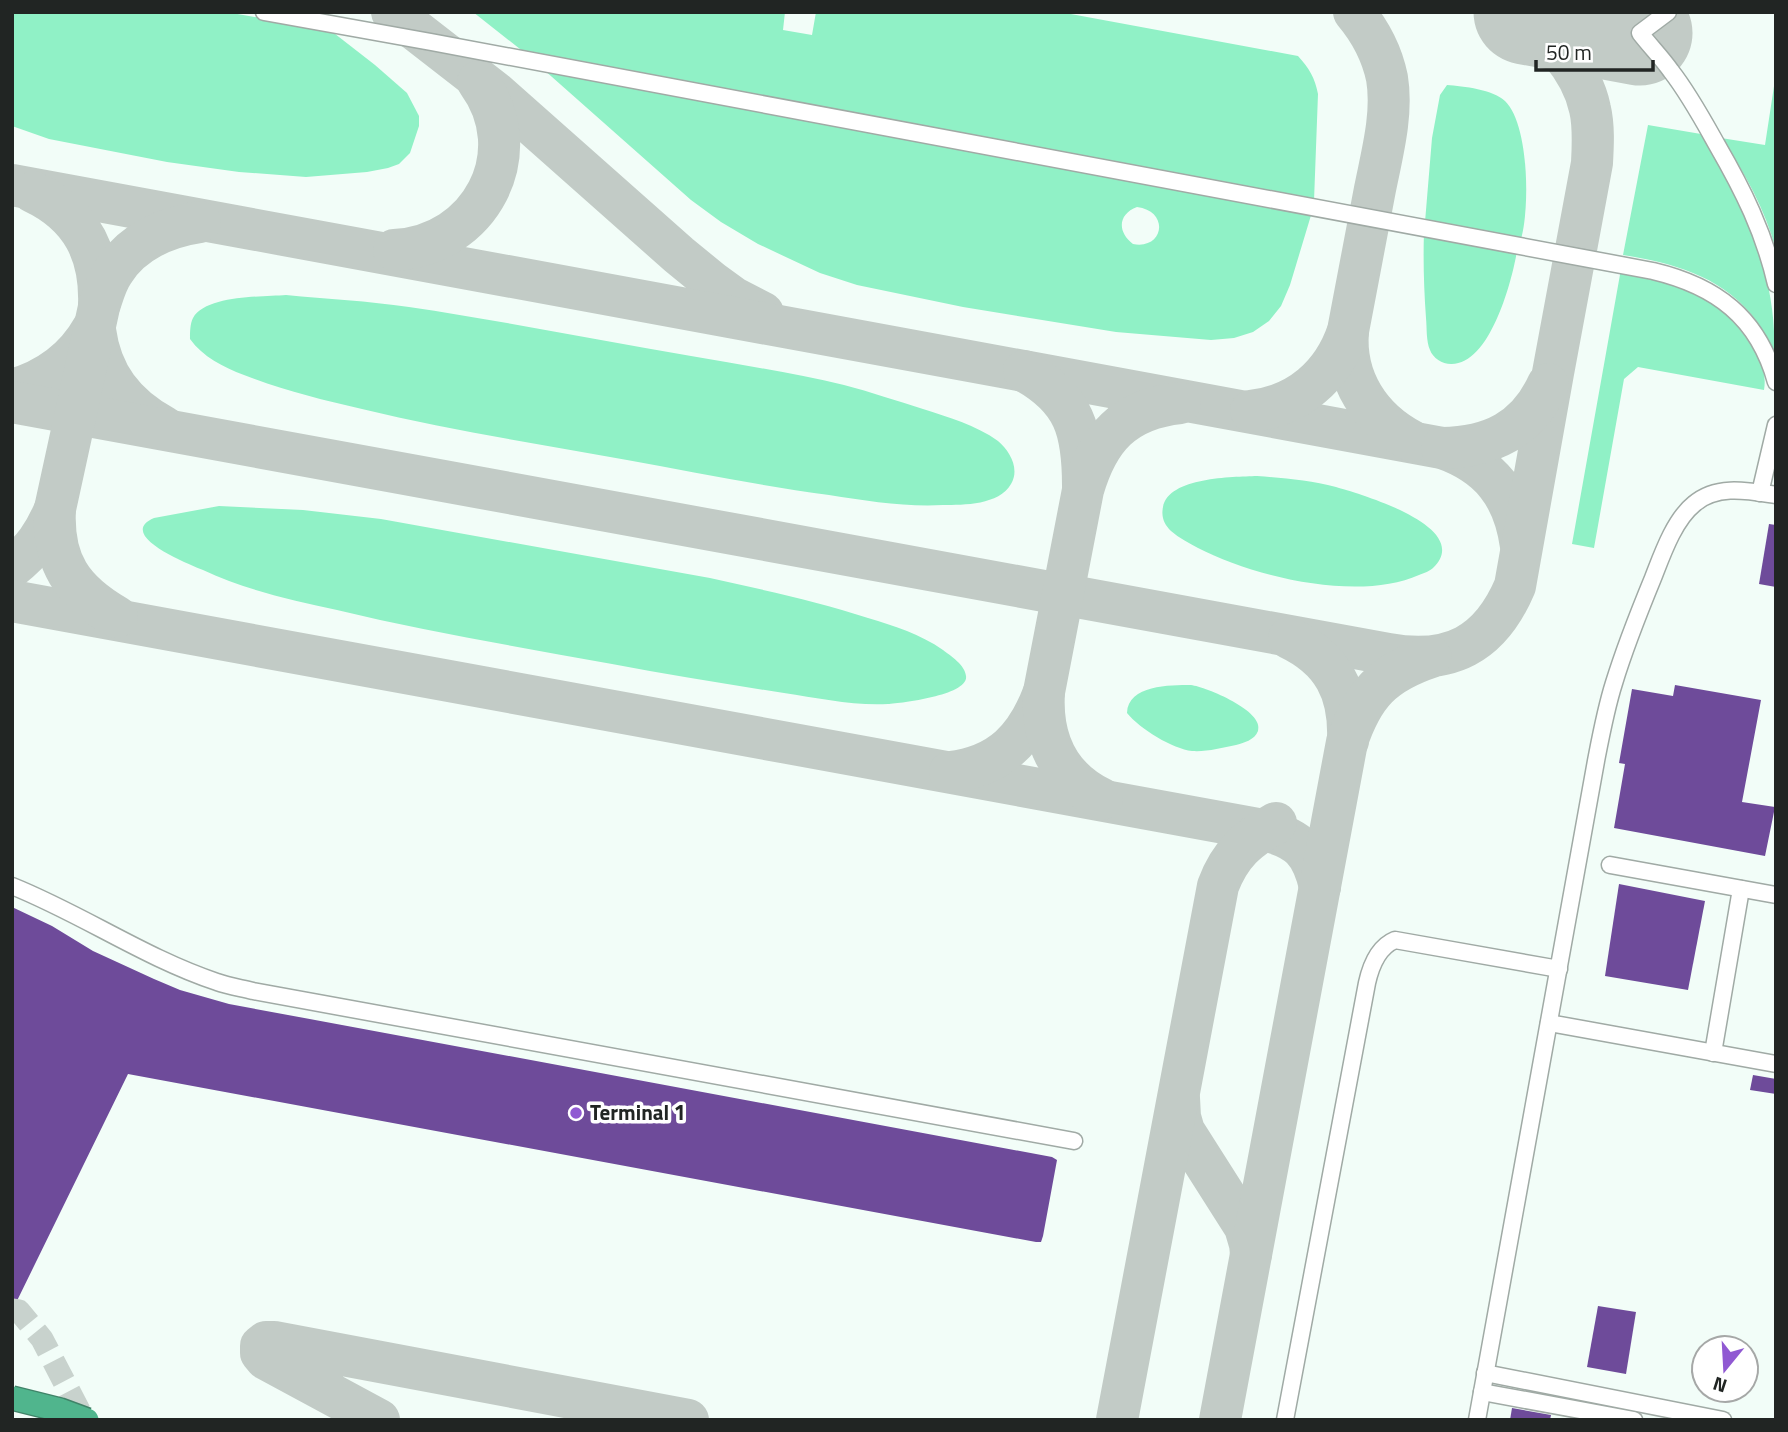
<svg xmlns="http://www.w3.org/2000/svg" width="1788" height="1432" viewBox="0 0 1788 1432" font-family="'Titillium Web',sans-serif">
<rect width="100%" height="100%" fill="#f2fdf8"/>
<g fill="#90f1c6" fill-rule="evenodd">
<path d="M12 12H226L330 30 375 65 407 93 419 116V126L410 153 399 164 388 168 367 172 306 177 239 172 167 162 49 139 12 126Z"/>
<path d="M473 12H785L783 30 812 35 816 12H1060L1298 56C1309 68 1315 78 1318 94L1314 201 525 53Z"/>
<path d="M543 69 1312 212 1290 285 1281 306 1269 321 1253 332 1234 338 1211 340 1116 332 963 307 857 285 820 273 758 244 721 222 691 200ZM1137 207C1170 211 1164 250 1133 244 1117 232 1118 214 1137 207Z"/>
<path d="M1776 73V250C1765 209 1745 173 1721 138L1765 145Z"/>
<path d="M1447 85C1463 86 1494 90 1505 101 1529 124 1530 208 1521 239L1425 222 1432 138 1440 95Z"/>
<path d="M1648 125 1701 134C1710 150 1721 165 1730 180 1756 229 1777 297 1774 352 1767 340 1760 325 1751 314 1718 275 1672 263 1623 255Z"/>
<path d="M1424 232 1517 251C1512 281 1490 365 1451 364 1442 364 1433 358 1430 350 1426 341 1427 328 1426 318 1424 290 1423 261 1424 232Z"/>
<path d="M1621 269C1639 274 1672 280 1688 288 1715 301 1735 320 1751 345 1760 360 1767 372 1764 390L1638 367 1624 379 1594 548 1572 544Z"/>
<path d="M286 295C327 299 368 301 409 307 503 321 597 340 691 356 742 365 794 373 844 385 871 392 897 401 923 409 948 417 976 425 998 441 1010 451 1020 469 1011 484 999 505 964 505 943 505 905 507 867 501 829 495 761 486 694 472 627 460 539 444 449 430 362 409 322 400 282 390 244 375 223 367 203 357 190 339 190 332 190 324 193 318 206 295 262 297 286 295Z"/>
<path d="M1257 476C1283 478 1310 480 1336 487 1360 494 1475 527 1433 568 1430 571 1424 573 1419 575 1359 602 1254 577 1198 548 1189 543 1179 538 1171 531 1164 524 1161 517 1163 507 1169 477 1232 477 1257 476Z"/>
<path d="M219 506 303 510 381 519 710 578C763 590 817 601 868 618 895 626 920 634 943 650 951 656 965 665 966 676 969 695 902 703 888 704 854 706 818 698 784 693 726 684 669 675 612 664 520 647 428 632 337 610 292 600 245 590 203 570 189 564 115 535 154 518Z"/>
<path d="M1191 685C1206 687 1265 711 1258 731 1255 740 1243 743 1236 745 1222 748 1206 752 1192 751 1173 749 1140 729 1127 713 1128 685 1170 685 1191 685Z"/>
</g>
<g fill="none" stroke-linecap="round" stroke-linejoin="round">
<g stroke="#c2cbc6" stroke-width="42">
<path d="M392 12 495 92 679 255 712 282 734 298 763 313"/>
<path d="M12 185 1442 448C1491 465 1514 496 1521 546"/>
<path d="M33 192C82 215 101 254 99 306"/>
<path d="M394 250C480 246 530 153 478 82"/>
<path d="M95 330C101 375 124 405 164 427"/>
<path d="M1348 331C1344 379 1370 419 1412 441"/>
<path d="M1024 371C1075 399 1083 431 1083 486"/>
<path d="M12 390C47 380 75 360 93 328"/>
<path d="M12 402 1388 654C1450 665 1490 645 1515 586L1553 373 1592 163C1593 145 1594 126 1590 109 1582 70 1546 27 1509 12"/>
<path d="M1251 411C1298 406 1333 376 1348 331 1357 284 1366 236 1375 189 1382 154 1393 114 1387 78 1382 54 1370 31 1354 12"/>
<path d="M1442 448C1491 447 1527 430 1548 384"/>
<path d="M12 567C33 551 45 533 55 509"/>
<path d="M12 601 1263 830C1299 838 1312 852 1320 887"/>
<path d="M117 617C72 591 52 562 55 509L99 307C103 295 106 282 114 271 132 242 166 227 200 222"/>
<path d="M1289 638C1333 659 1350 692 1348 741"/>
<path d="M950 772C1001 766 1027 738 1044 692"/>
<path d="M1102 799C1058 778 1041 739 1044 692L1083 490C1098 438 1124 409 1180 403"/>
<path d="M1179 1098 1180 1117 1184 1131 1245 1227 1250 1244 1251 1254"/>
<path d="M379 1420 266 1359 261 1353V1346L266 1342H274L688 1420"/>
<path d="M1117 1420 1218 886C1230 854 1247 839 1276 823"/>
<path d="M1220 1420 1347 742C1363 694 1383 673 1431 657"/>
</g>
<path stroke="#c2cbc6" stroke-width="105" d="M1526 12 1640 33"/>
</g>
<g fill="#6e4b9a">
<path d="M1769 524 1776 525V587L1759 584Z"/>
<path d="M1675 685 1761 700 1742 802 1775 807 1765 856 1614 828 1625 764 1619 763 1632 689 1673 696Z"/>
<path d="M1619 884 1705 901 1688 990 1605 976Z"/>
<path d="M12 907 52 926 93 951 154 979 180 990 229 1004 1052 1157 1057 1160 1043 1236 1041 1242H1036L128 1074 12 1311Z"/>
<path d="M1753 1075 1776 1079V1094L1750 1090Z"/>
<path d="M1598 1306 1636 1312 1626 1374 1587 1367Z"/>
<path d="M1512 1408 1551 1415 1550 1420H1510Z"/>
</g>
<g fill="none" stroke-linecap="round" stroke-linejoin="round">
<path stroke="#c8d2cd" stroke-width="23" stroke-dasharray="23 11" stroke-linecap="butt" d="M12 1310 19 1311 42 1339 84 1420"/>
<defs>
<g id="minor">
<path d="M264 12 431 42 1653 271C1716 286 1758 317 1776 382"/>
<path d="M1668 12 1640 33C1650 46 1662 58 1671 71 1689 94 1703 120 1717 145 1743 190 1764 232 1776 284"/>
<path d="M1760 493 1776 425"/>
<path d="M1610 865 1776 895"/>
<path d="M12 886C82 914 145 958 217 982 228 986 241 988 253 991L1074 1141"/>
<path d="M1549 1023 1776 1064"/>
<path d="M1713 1053 1741 889"/>
<path d="M1485 1373 1723 1420"/>
<path d="M1482 1392 1634 1420"/>
<path d="M1285 1420 1367 983C1371 965 1378 947 1395 940L1559 969"/>
<path d="M1477 1420 1596 761C1601 735 1606 708 1614 683 1625 647 1639 612 1653 578 1662 555 1674 520 1694 504 1717 484 1749 491 1776 495"/>
</g>
</defs>
<use href="#minor" stroke="#a0aaa5" stroke-width="19"/>
<use href="#minor" stroke="#fff" stroke-width="16"/>
<defs>
<path id="highway-bridge" d="M12 1398 60 1410 87 1420"/>
</defs>
<use href="#highway-bridge" stroke="#408368" stroke-width="26" stroke-linecap="butt"/>
<use href="#highway-bridge" stroke="#50b58d" stroke-width="23"/>
</g>
<circle fill="#9059d2" stroke="#fff" stroke-width="2.5" cx="576" cy="1113" r="7"/>
<g text-anchor="middle" stroke-width="7" stroke-linejoin="round" paint-order="stroke">
<g font-size="21" font-weight="bold" fill="#212523" stroke="#fff" text-anchor="start">
<text x="590" y="1120">Terminal 1</text>
</g>
</g>
<rect width="1788" height="1432" fill="none" stroke="#212523" stroke-width="28"/>
<g transform="translate(1725 1369) rotate(198)"><circle r="33" fill="#ffffff" stroke="#a6a8a7" stroke-width="2"/>
<path d="M0-5L12 26L0 18L-12 26Z" fill="#9059d2"/>
<text y="-10" font-size="19" font-weight="bold" text-anchor="middle" fill="#212523">N</text>
</g>
<path d="M1536 60v10h117v-10" fill="none" stroke="#212523" stroke-width="3.5"/>
<text x="1546" y="60" font-size="21" fill="#212523" stroke="#ffffff" stroke-width="5" paint-order="stroke">50 m</text>
</svg>
